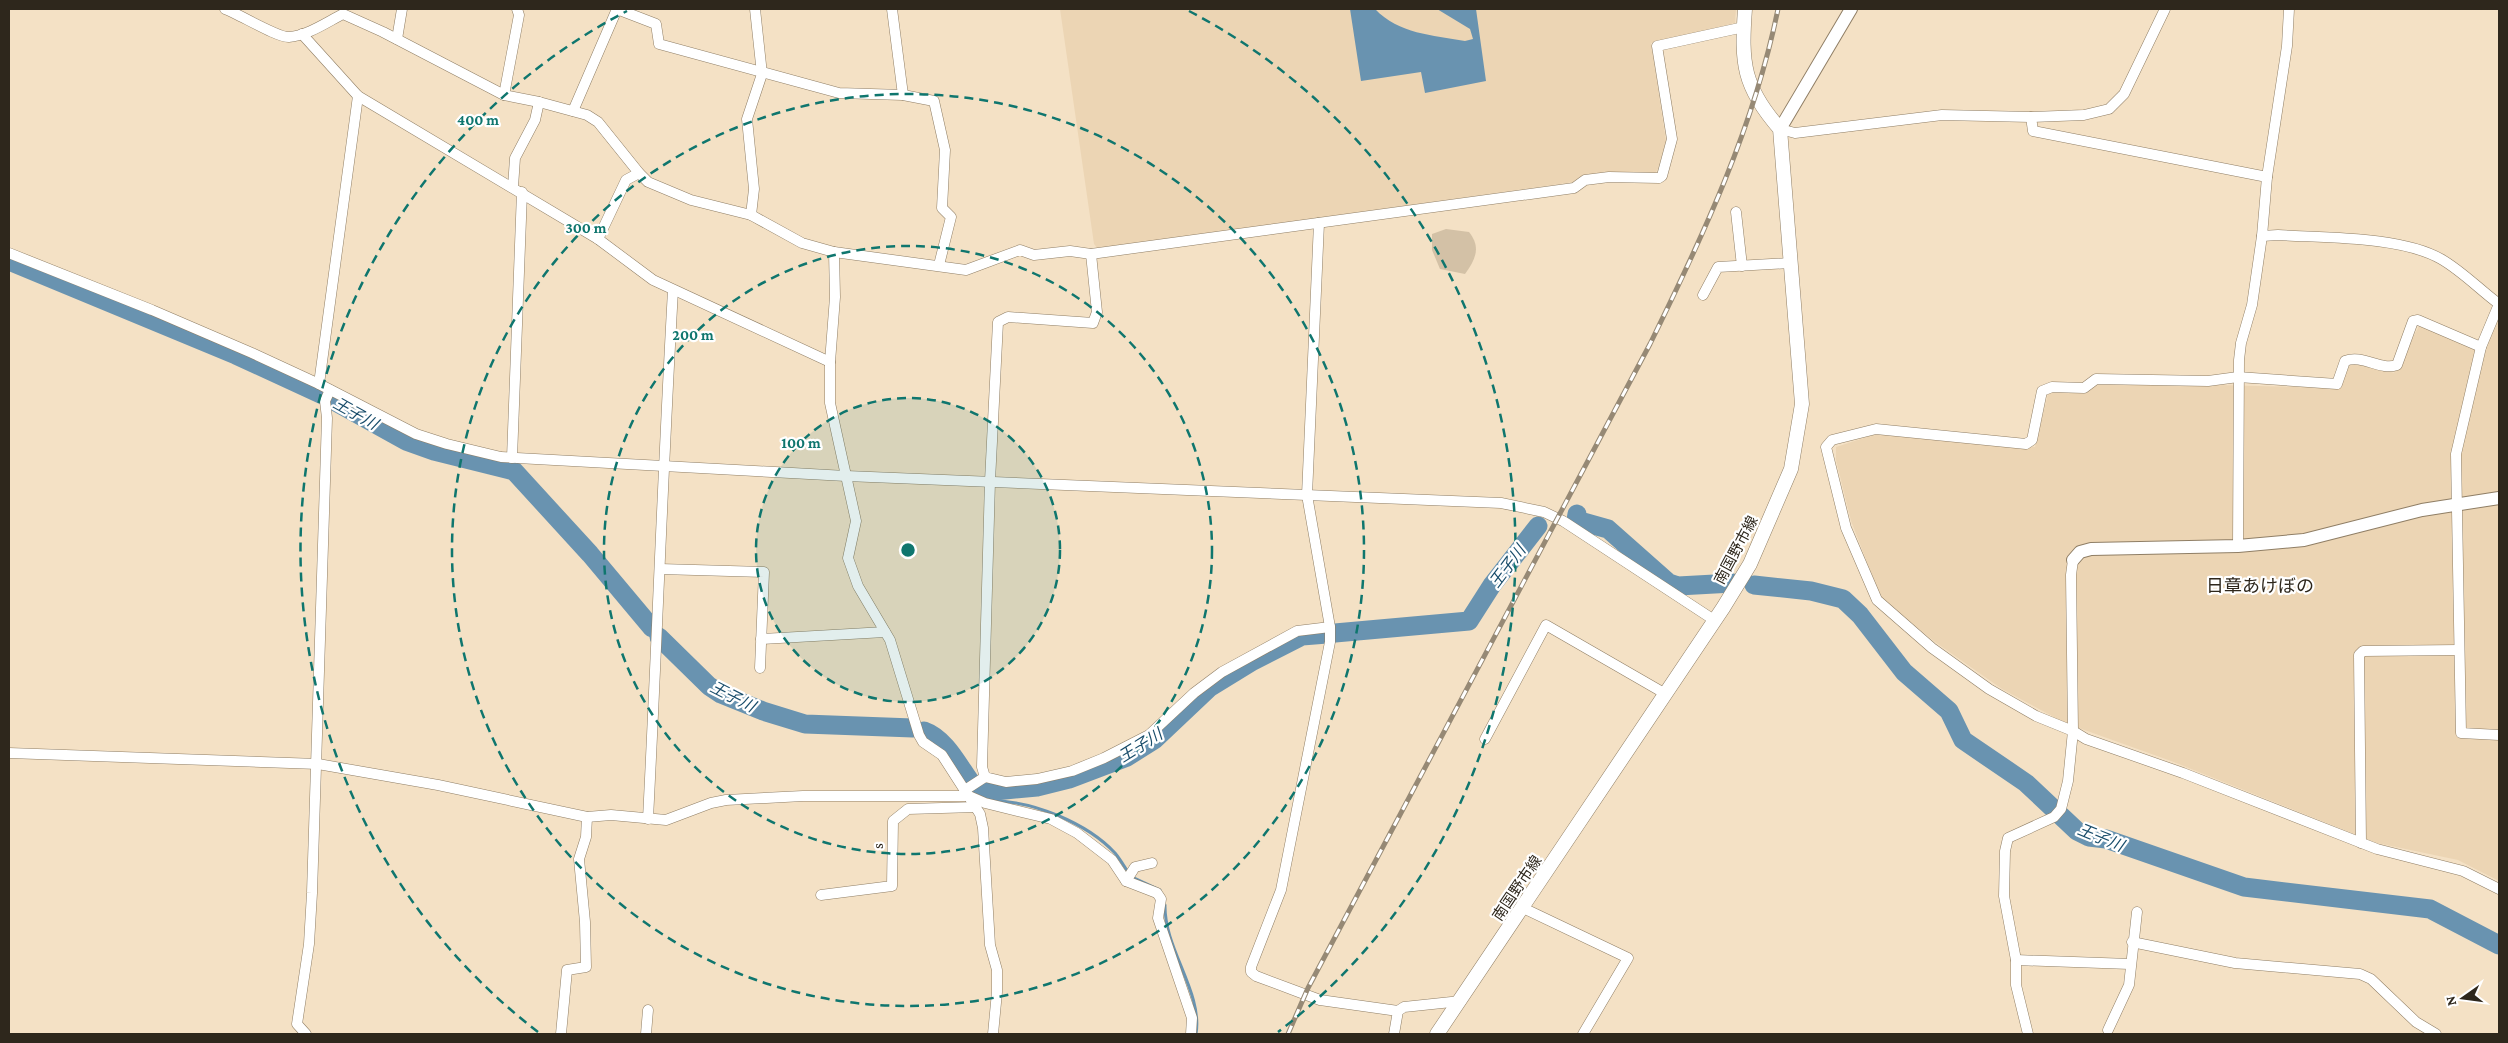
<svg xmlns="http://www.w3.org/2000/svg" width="2508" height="1043" viewBox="0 0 2508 1043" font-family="'Crimson Pro','Noto Sans JP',serif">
<rect width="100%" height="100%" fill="#f4e1c5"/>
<g fill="#ecd5b4">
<path d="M1060 9H1736L1735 23 1651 43 1666 141 1658 169 1655 173 1586 176 1574 182 1098 249 1094 244Z"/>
<path d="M2498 312 2499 881 2458 860 2377 843 2171 761 2065 723 2002 689 1935 642 1881 598 1851 521 1836 460V447L1876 434 2035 447 2048 394 2053 391 2085 394 2096 382 2338 388 2348 366 2358 361 2394 373 2419 326 2485 353Z"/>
</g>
<path fill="#d3c1a6" d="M1446 229 1469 232C1481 247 1476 259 1465 274L1440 269 1432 250V234Z"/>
<path fill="#6993b0" d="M1350 9H1375C1399 34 1432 35 1465 41L1473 39 1470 29 1437 9H1476L1486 81 1425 93 1421 72 1361 81Z"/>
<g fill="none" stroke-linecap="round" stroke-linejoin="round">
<g stroke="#6993b0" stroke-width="3">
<path d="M975 788 985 798"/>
<path d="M993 801C1033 801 1087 823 1115 853 1120 859 1124 866 1128 872"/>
<path d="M1132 877 1160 890"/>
<path d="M1165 905C1164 949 1203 992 1196 1034"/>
</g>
<g stroke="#6993b0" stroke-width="19">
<path d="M9 261 236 355 323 395 406 441 434 451 514 471 590 554 652 628"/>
<path d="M1577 514 1576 520 1608 529 1669 583 1678 586 1733 583"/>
<path d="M1754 585 1811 591 1843 599 1860 615 1904 672 1949 711 1963 740 2026 783 2077 831 2089 837 2106 839 2244 887 2430 909 2499 945"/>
<path d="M1335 633 1469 621 1492 585 1538 526"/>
<path d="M659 637 709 686 721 694 763 711 805 724 913 728"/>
<path d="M924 731C947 739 960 769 975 788L995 791 1037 787 1069 779 1127 757 1154 740 1209 688 1253 661 1302 636 1327 634"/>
</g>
<defs>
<g id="minor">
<path d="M225 9C239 14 278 38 289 37 307 36 327 22 343 14L383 32 504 95 539 102 587 115 598 122 639 173 648 182 691 200 751 215 802 243 834 252 966 270 1020 250 1034 255 1070 251 1091 254 1574 188 1585 180 1609 177 1659 178 1662 176 1672 139 1657 46 1744 27"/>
<path d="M617 9 656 24 659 44 839 93 903 95 934 101 945 150 942 208 951 217 939 265"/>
<path d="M892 9 903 95"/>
<path d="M302 34 358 96 598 239 653 280 830 362"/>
<path d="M397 39 402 9"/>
<path d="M504 95 519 15 517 9"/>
<path d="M573 111 617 9"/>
<path d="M2031 117 2033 131 2267 177"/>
<path d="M1780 129 1795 133 1942 115 2031 117 2084 115 2109 109 2124 94 2165 9"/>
<path d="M513 187 515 158 535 120 539 102"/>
<path d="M1736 212 1742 266"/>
<path d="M751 215 754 189 747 119 762 74 755 9"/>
<path d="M1319 223 1307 495 1330 627V642L1281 890 1251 967V972L1256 976 1320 1000 1398 1011"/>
<path d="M2262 236 2278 235C2324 238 2401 236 2441 259 2462 271 2480 290 2499 304"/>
<path d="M598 239 626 180 639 173"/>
<path d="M834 252 835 297 830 362V403L856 521 848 558 858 586 890 640 919 735 923 742 942 755 980 814 983 828 990 945 997 970V992L993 1034"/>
<path d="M9 253 152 310 252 353 319 384 416 434 447 444 501 457 846 476 1501 503 1544 512 1563 521 1714 620"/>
<path d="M1091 254 1097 312 1093 323 1008 317 998 322 990 481 982 767 985 777 1006 782 1037 779 1072 771 1104 758 1149 735 1194 693 1222 672 1297 631 1330 627"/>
<path d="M1703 295 1718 267 1790 263"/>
<path d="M2499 304 2481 347 2456 454 2461 733 2499 735"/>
<path d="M2481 347 2418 320 2413 321 2397 365C2380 371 2363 354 2345 361L2337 384 2238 377 2208 381 2096 379 2084 388 2052 387 2042 391 2032 440 2026 444 1876 429 1832 440 1826 447 1846 528 1877 600 1932 648 1989 689 2036 716 2073 731 2086 739 2183 773 2377 849 2463 871 2499 889"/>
<path d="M319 384 358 96"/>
<path d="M512 458 522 192"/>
<path d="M2238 546 2239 360 2241 343 2252 305 2262 236 2267 177 2287 46 2289 9"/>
<path d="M660 569 764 572 760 668"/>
<path d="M761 639 885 632"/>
<path d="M1485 739 1546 625 1664 693"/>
<path d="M9 753 318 764 438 785 587 817 611 815 666 820 711 803 726 800 803 796H969L985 803 1051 819 1077 833 1112 860 1126 881 1157 893 1161 899 1158 918 1192 1018 1191 1034"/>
<path d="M965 790 985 777"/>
<path d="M648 819C657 642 663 466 673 290"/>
<path d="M2361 843 2359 655 2363 651 2459 650"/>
<path d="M1126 881 1135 867 1152 863"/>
<path d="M821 895 892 886 893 821 908 809 976 807"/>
<path d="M1523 908 1628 958 1583 1034"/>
<path d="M2132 942 2235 963 2360 974 2371 979 2416 1022 2436 1034"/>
<path d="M2016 960 2130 964"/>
<path d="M2108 1030 2129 985 2137 912"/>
<path d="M306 1034 297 1024 309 944 312 893 327 418 325 401 330 390"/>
<path d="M561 1034 567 970 586 967 585 922 579 859 586 837 587 817"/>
<path d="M646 1034 648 1010"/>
<path d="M1394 1034 1398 1011 1404 1007 1461 1001"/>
<path d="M2028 1034 2016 985V960L2004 896 2005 851 2008 838 2054 817 2061 809 2068 781 2073 731 2071 575 2073 560"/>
</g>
<g id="tertiary">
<path d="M1780 129 1851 9"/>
<path d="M2073 560 2080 552 2091 549 2238 546 2304 540 2422 510 2499 498"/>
</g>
<path id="secondary" d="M1437 1034 1723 608 1750 564 1791 469 1802 404 1780 129C1743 87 1741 63 1745 9"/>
</defs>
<use href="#minor" stroke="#8f7e65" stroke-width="11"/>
<use href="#tertiary" stroke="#8f7e65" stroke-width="14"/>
<use href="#secondary" stroke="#8f7e65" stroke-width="15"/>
<use href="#minor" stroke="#fff" stroke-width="10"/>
<use href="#tertiary" stroke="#fff" stroke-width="12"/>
<use href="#secondary" stroke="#fff" stroke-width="14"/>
<defs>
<path id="rail" d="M1288 1034 1308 988 1650 344C1703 236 1754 127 1778 9"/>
</defs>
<use href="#rail" stroke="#968975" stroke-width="5"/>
<use href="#rail" stroke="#fff" stroke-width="3" stroke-dasharray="9" stroke-linecap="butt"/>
</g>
<circle cx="908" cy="550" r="152" fill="#0f766e" fill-opacity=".12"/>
<g fill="none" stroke="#0f766e" stroke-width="2.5" stroke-dasharray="9 6">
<circle cx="908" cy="550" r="152"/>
<circle cx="908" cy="550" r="304"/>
<circle cx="908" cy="550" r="456"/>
<path d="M538 1032A608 608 0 0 1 627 11M1189 11A608 608 0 0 1 1278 1032"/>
</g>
<g text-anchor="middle" stroke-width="4.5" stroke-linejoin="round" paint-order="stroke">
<g font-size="15" fill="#2e271c" stroke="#fff">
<text transform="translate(1736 550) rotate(-62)" y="5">南国野市線</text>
<text transform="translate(878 846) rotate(-90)" y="5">s</text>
<text transform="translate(1517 888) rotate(-56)" y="5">南国野市線</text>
</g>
<g font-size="16" font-style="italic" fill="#184c6a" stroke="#fff">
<text transform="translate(356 413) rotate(29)" y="6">王子川</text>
<text transform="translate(1507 566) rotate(-53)" y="6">王子川</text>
<text transform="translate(733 696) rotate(27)" y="6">王子川</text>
<text transform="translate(1140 745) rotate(-32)" y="6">王子川</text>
<text transform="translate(2101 837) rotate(22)" y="6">王子川</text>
</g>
<g font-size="18" fill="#2e271c" stroke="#fff">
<text x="2260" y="592">日章あけぼの</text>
</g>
</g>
<circle cx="908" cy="550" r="8" fill="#0f766e" stroke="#fff" stroke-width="2.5"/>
<g font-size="15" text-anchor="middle" font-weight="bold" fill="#0f766e" stroke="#fff" stroke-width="4.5" stroke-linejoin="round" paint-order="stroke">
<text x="478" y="125">400 m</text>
<text x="586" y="233">300 m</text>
<text x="693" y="340">200 m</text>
<text x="801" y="448">100 m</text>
</g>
<rect width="2508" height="1043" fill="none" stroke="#2e271c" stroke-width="20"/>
<g transform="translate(2463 998) rotate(256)" stroke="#ffffff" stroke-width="4" paint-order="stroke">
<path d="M0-4L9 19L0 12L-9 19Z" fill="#2e271c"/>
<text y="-8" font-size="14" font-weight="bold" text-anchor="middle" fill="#2e271c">N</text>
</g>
</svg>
